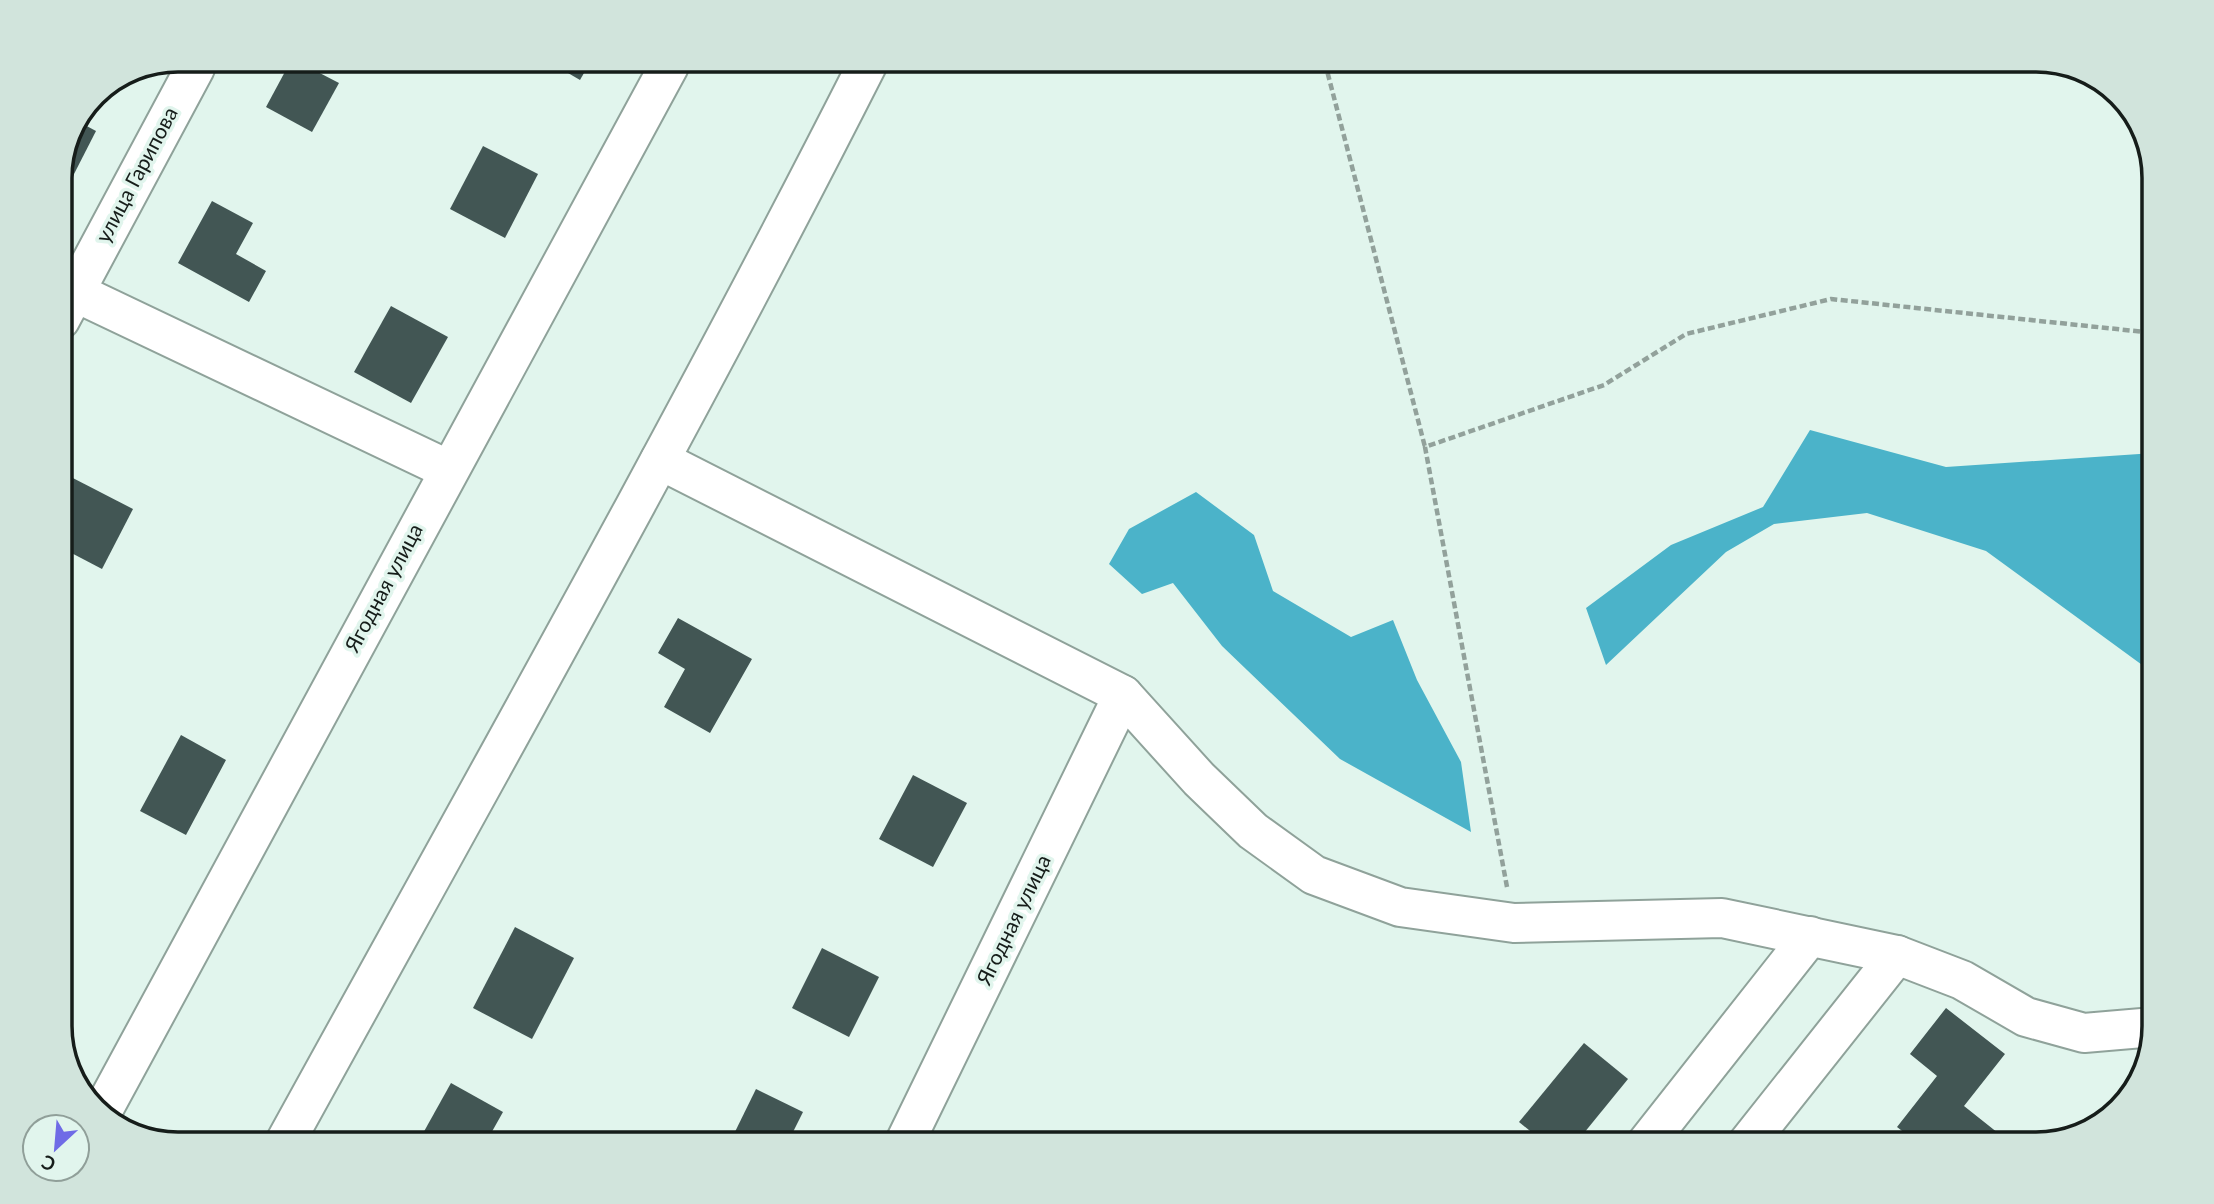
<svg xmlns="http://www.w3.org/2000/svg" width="2214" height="1204" viewBox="0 0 2214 1204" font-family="Lato,sans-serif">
<rect width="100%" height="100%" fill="#e1f5ed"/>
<g fill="#4bb3c9">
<path d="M1810 430 1946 467 2154 453V664L2149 670 1986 551 1867 513 1774 524 1726 552 1606 665 1586 608 1671 545 1763 507Z"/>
<path d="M1196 492 1254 535 1273 591 1351 637 1393 620 1417 680 1461 762 1471 832 1340 759 1222 646 1173 583 1142 594 1109 564 1129 529Z"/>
</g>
<g fill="#425654">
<path d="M556 66H588L580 80Z"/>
<path d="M287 68H310L339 83 312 132 266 107Z"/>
<path d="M81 123 96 131 73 176 60 170Z"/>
<path d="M483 146 538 174 505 238 450 209Z"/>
<path d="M212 201 253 223 236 254 266 271 249 302 178 263Z"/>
<path d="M391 306 448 337 411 403 354 372Z"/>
<path d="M67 475 133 509 102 569 60 547V489Z"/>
<path d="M678 618 752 659 710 733 664 707 685 669 658 653Z"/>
<path d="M181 735 226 760 186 835 140 811Z"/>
<path d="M913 775 967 803 933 867 879 839Z"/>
<path d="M515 927 574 958 532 1039 473 1008Z"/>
<path d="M822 948 879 977 849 1037 792 1008Z"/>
<path d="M1946 1008 2005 1054 1964 1106 1998 1133 1989 1144H1919L1897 1127 1937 1076 1910 1054Z"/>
<path d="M1584 1043 1628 1079 1575 1144H1546L1519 1122Z"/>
<path d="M451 1083 503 1112 485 1144H417Z"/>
<path d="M756 1089 803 1112 787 1144H729Z"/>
</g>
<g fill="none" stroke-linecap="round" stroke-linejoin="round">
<defs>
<g id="minor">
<path d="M60 285 449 470"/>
<path d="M60 320 195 68"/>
<path d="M660 460 1123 695 1199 779 1253 831 1314 875 1400 907 1514 923 1722 918 1897 955 1962 980 2026 1017 2084 1033 2154 1027"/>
<path d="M102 1112 669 66"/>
<path d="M284 1144C481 786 682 430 867 65"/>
<path d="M904 1144 1123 695"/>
<path d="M1646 1144 1810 936"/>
<path d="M1747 1144 1897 955"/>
</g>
</defs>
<use href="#minor" stroke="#8fa29a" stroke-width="42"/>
<g stroke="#92a19b" stroke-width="4.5" stroke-dasharray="7 3.5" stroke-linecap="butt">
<path d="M1325 63 1425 447"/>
<path d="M1507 887 1425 447 1604 385 1686 334 1831 299 2154 333"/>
</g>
<use href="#minor" stroke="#fff" stroke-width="38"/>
</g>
<g text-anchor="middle" stroke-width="7" stroke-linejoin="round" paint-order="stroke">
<g font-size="21" fill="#161d1a" stroke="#e1f5ed">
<text transform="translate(137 175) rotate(-62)" y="7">улица Гарипова</text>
<text transform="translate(384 588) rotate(-62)" y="7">Ягодная улица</text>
<text transform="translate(1014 920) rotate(-64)" y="7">Ягодная улица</text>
</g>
</g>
<path d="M0 0H2214V1204H0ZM178 72H2036A106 106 0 0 1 2142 178V1026A106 106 0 0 1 2036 1132H178A106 106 0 0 1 72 1026V178A106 106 0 0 1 178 72Z" fill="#d1e4dc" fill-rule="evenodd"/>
<path fill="none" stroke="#161d1a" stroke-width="3.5" d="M178 72H2036A106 106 0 0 1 2142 178V1026A106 106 0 0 1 2036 1132H178A106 106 0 0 1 72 1026V178A106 106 0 0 1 178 72Z"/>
<g transform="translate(56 1148) rotate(206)"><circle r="33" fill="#e1f5ed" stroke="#909f99" stroke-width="2"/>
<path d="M0-5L12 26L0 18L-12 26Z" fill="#6f6be6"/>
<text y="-10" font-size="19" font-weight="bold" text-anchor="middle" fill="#161d1a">С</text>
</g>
</svg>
